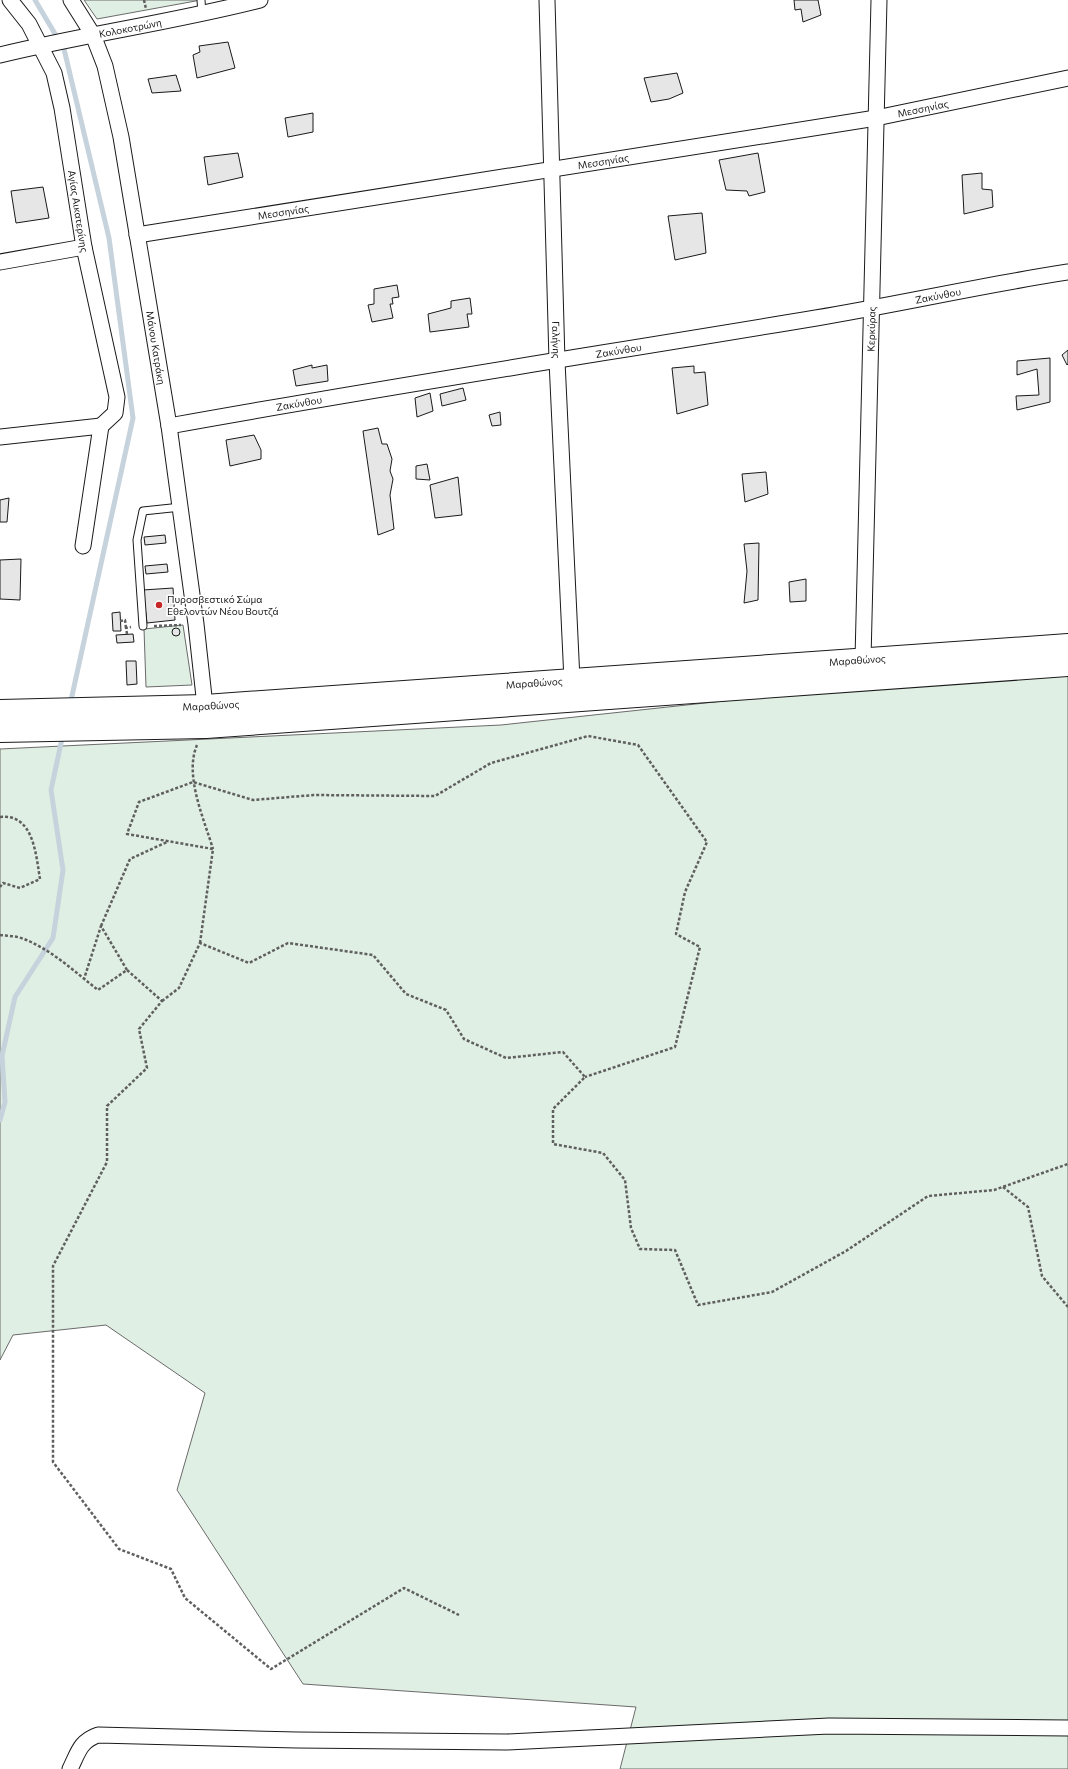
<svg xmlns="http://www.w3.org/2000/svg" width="1068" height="1769" viewBox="0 0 1068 1769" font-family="Commissioner,sans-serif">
<rect width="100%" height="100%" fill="#fff"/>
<g fill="#e0efe3" stroke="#6a6a6a">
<path d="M84 0H201L97 19Z"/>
<path d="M183 625 192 685 146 687 144 629Z"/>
<path d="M1068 674V1769H620L636 1707 303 1684 177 1490 205 1393 106 1325 13 1335 0 1360V749L501 725 770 696Z"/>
</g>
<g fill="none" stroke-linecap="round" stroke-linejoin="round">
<g stroke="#c6d2dc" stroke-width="5">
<path d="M35 0 64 49 109 238 133 418 70 705"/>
<path d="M0 1120 5 1102 2 1056 15 997 53 938 63 870 51 790 63 734"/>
</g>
</g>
<g fill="#e6e6e6" stroke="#1a1a1a">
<path d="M794 0H818L821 15 803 22 801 9 795 10Z"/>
<path d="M228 42 235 68 197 78 193 55 200 52 199 46Z"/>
<path d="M677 73 683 93 669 99 651 102 644 78Z"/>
<path d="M176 75 181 91 152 93 148 79Z"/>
<path d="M313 113V132L288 137 285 118Z"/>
<path d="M238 153 243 177 208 185 204 157Z"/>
<path d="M758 153 765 192 749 196 747 191 726 190 719 160Z"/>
<path d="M982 173V189L992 190 993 207 964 214 962 175Z"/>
<path d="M43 187 49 218 16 223 11 191Z"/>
<path d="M702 213 706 253 675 260 668 216Z"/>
<path d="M397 285 399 297 392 298 393 304H390L393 318 372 322 368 305 374 304V289Z"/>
<path d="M470 298 472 314H467L469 327 430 332 428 314 451 308V301Z"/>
<path d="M1068 350V364L1067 365 1062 355Z"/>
<path d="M1050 358V402L1017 410 1016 396 1039 395 1037 369 1017 375V361Z"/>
<path d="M312 365V368L327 365 328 381 296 386 293 370Z"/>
<path d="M694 366V373L705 372 708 405 677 414 672 368Z"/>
<path d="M463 388 466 400 442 406 440 394Z"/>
<path d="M430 393 433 411 417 417 415 398Z"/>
<path d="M500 412 501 425 492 426 489 415Z"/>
<path d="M378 428 382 444H387L392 459 390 471 393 479 390 495 394 529 378 535 363 431Z"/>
<path d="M254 435 261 450V459L230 466 226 440Z"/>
<path d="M427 464 430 480 416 479V466Z"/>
<path d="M766 472 768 494 745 502 742 474Z"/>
<path d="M458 477 462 515 435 518 430 485Z"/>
<path d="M9 498 7 522H0V500Z"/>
<path d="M165 535 166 543 145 545 144 537Z"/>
<path d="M759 543 758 600 744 603 747 571 744 544Z"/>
<path d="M21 559 20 600 0 599V560Z"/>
<path d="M167 564 168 572 146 574 145 566Z"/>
<path d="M806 579V601L790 602 789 582Z"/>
<path d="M173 588 175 620 147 623 143 590Z"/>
<path d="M120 612 121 631H113L112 613Z"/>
<circle cx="176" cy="632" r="4"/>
<path d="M133 634 134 642 117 643 116 635Z"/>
<path d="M126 661H136L137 684 127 685Z"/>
</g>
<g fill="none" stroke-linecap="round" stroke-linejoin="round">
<defs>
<g id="lane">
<path d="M201 0 202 14"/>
<path d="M143 626 137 540 143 511 181 507"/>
</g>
<g id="street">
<path id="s1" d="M10 0 29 24 54 73 62 108 84 247 117 397 115 413 101 426"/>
<path id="s2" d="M71 0 93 35 105 66 121 137 169 426 196 624 205 706"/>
<path id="s3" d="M547 0 557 361 572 680"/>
<path id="s4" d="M0 55C86 34 174 22 260 0"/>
<path id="s5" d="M137 235 876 118 1068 78"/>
<path d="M0 262 84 247"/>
<path id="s6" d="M169 426C384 387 600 354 816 318 900 304 983 285 1068 272"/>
<path d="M0 437 101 426"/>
<path d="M83 546 101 426"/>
<path id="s7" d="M863 659 879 0"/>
<path d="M70 1769C78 1753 80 1741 98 1735L297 1740 507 1742 829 1726 1068 1728"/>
</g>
<g id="primary">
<path id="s8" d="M0 711 205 706 1068 645"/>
<path d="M0 731 206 727 1068 665"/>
</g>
</defs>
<use href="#lane" stroke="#1a1a1a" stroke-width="9"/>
<use href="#street" stroke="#1a1a1a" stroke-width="17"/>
<use href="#primary" stroke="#1a1a1a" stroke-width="24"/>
<g stroke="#5f5f5f" stroke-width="2.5" stroke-dasharray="3 2" stroke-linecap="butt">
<path d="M144 0 146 9"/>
<path d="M120 621 125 620 126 628"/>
<path d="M154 626 181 625"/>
<path d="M127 634 126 628 131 627"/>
<path d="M197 745C184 775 204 819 213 849"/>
<path d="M0 817C34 813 36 856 40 879L20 888 3 883 0 887"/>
<path d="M101 926 130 859 167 842"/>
<path d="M0 935C8 936 17 936 24 939 52 950 75 972 98 990L127 970 101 926 84 979"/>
<path d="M200 943 213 849 127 834 139 802 193 782 253 800 314 795 435 796 491 763 588 736 638 745 707 842 685 892 676 934 700 947 675 1047 585 1077"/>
<path d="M127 970 162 1001 139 1029 147 1068 107 1106V1162L53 1266V1462L119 1549 171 1569 185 1598 271 1669 404 1588 459 1615"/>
<path d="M162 1001 179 988 200 943 249 963 288 943 373 955 406 994 446 1010 464 1039 506 1058 563 1052 585 1077 553 1109V1144L603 1153 625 1180 631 1228 640 1249 675 1250 698 1305 772 1292 846 1251 928 1196 994 1190 1068 1164"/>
<path d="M1003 1187 1028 1207 1042 1276 1068 1307"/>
</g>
<use href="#lane" stroke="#fff" stroke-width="7"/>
<use href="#street" stroke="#fff" stroke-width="15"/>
<use href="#primary" stroke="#fff" stroke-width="22"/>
</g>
<circle fill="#c62828" stroke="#fff" stroke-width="1.5" cx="159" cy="605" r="4"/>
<g text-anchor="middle" stroke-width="3" stroke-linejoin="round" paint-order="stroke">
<g font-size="10" fill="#1a1a1a" stroke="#fff">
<text dy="4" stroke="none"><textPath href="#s4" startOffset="133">Κολοκοτρώνη</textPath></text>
<text dy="4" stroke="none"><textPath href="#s5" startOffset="796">Μεσσηνίας</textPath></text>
<text dy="4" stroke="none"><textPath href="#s5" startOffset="472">Μεσσηνίας</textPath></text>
<text dy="4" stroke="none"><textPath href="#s1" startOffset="226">Αγίας Αικατερίνης</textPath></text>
<text dy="4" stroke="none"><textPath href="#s5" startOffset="148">Μεσσηνίας</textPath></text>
<text dy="4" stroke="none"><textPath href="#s6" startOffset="780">Ζακύνθου</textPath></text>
<text dy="4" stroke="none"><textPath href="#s7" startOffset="330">Κερκύρας</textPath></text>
<text dy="4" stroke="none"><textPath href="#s3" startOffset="340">Γαλήνης</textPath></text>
<text dy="4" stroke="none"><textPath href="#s2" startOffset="361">Μάνου Κατράκη</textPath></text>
<text dy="4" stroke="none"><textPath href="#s6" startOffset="456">Ζακύνθου</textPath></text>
<text dy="4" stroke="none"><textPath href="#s6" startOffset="132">Ζακύνθου</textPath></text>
<text dy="4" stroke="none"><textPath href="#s8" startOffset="859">Μαραθώνος</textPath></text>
<text dy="4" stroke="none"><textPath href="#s8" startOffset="535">Μαραθώνος</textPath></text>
<text dy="4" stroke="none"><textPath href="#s8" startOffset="211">Μαραθώνος</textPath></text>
</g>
<g font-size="10" fill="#1a1a1a" stroke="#fff" text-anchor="start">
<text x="167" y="603">Πυροσβεστικό Σώμα<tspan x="167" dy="12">Εθελοντών Νέου Βουτζά</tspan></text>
</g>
</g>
</svg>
